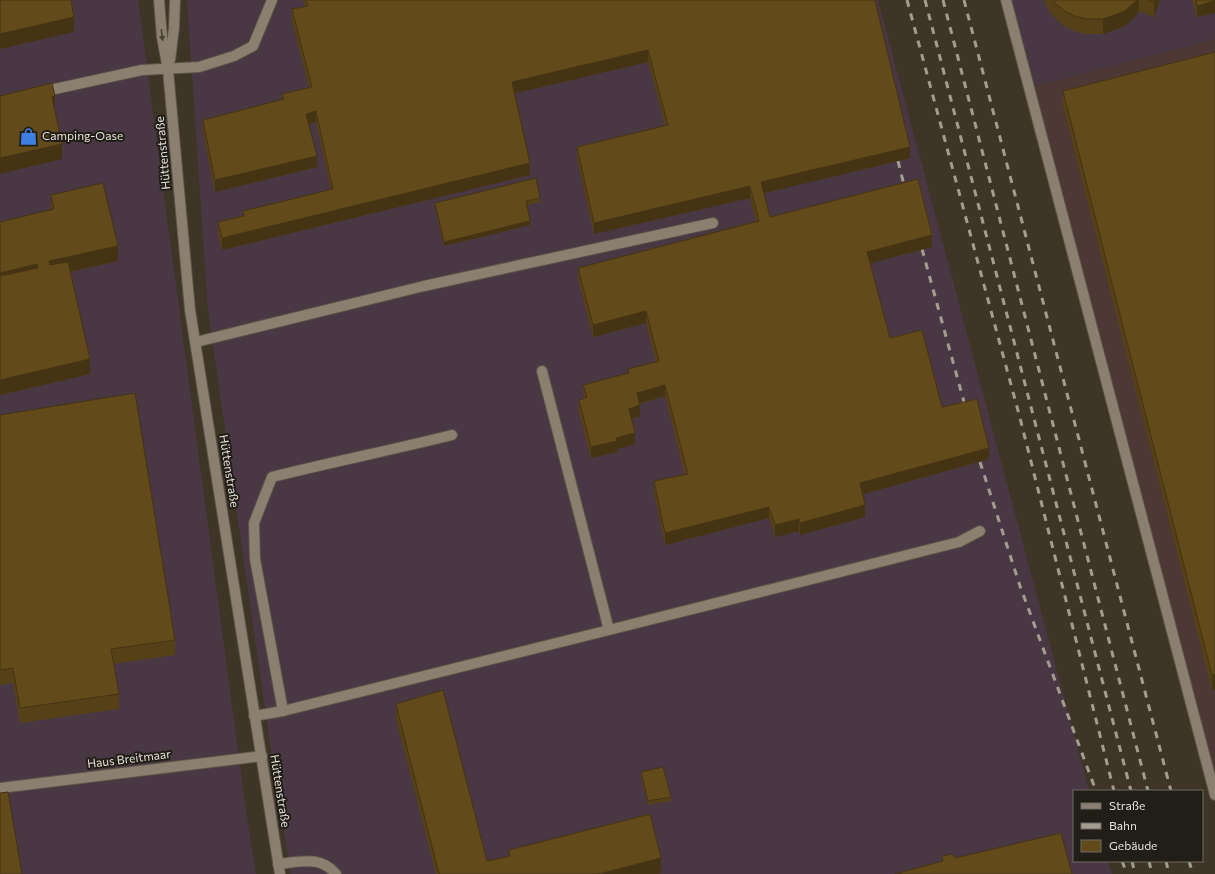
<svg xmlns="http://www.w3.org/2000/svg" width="1215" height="874" viewBox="0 0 1215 874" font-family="Commissioner,sans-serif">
<rect width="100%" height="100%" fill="#3e3527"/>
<path fill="#4d3836" d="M1215 39V781L1032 87Z"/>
<g fill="#493844">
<path d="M0 0H138L246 811 256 874H0Z"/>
<path d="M187 0H878L1089 791H1074V861H1108L1112 874H291L272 757 208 311Z"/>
<path d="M1010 0H1215V39L1032 87Z"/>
</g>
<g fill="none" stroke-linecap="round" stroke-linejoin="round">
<defs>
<g id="lane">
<path d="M1006 0 1215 795"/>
<path d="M41 92 142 70 199 67 234 56 253 46 272 0"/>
<path d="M196 342 424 286 713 223"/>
<path d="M609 630 959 542 980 531"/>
<path d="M283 711 255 559 254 523 272 477C332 462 392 450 452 435"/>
<path d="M254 716 283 711 609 630 542 371"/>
<path d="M278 864C300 862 320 855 336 874"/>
</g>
<path id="street" d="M0 788 262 756"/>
<g id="secondary">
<path d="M159 0 162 37 168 70 190 310 280 874"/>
<path d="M170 60 174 28 175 0"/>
</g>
</defs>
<use href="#lane" stroke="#5b5347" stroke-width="12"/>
<use href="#street" stroke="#5b5347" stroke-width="12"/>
<use href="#secondary" stroke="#5b5347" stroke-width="12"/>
<use href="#lane" stroke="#8b8070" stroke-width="10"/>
<use href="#street" stroke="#8b8070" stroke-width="10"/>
<use href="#secondary" stroke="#8b8070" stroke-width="10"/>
<g stroke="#a39c91" stroke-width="3" stroke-dasharray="7 7" stroke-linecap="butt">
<path d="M907 0 1020 418 1114 791"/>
<path d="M925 0 1131 791"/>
<path d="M943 0 1148 791"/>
<path d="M964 0 1171 791"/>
<path d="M898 161 906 193"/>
<path d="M922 249 967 413"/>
<path d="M980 462 1020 586 1096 791"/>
<path d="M1122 861 1127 874"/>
<path d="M1132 861 1135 874"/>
<path d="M1149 861 1152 874"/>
<path d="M1166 861 1169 874"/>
<path d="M1189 861 1193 874"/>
</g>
</g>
<g fill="#554017">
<path d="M303 0H875L910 158 764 193 770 217 932 247 870 263 890 338 942 407 989 459 863 494 865 517 800 535 799 531 775 537 769 518 665 545 654 493V481L685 475 665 396 640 404V416L632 419 635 444 617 449V452L591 458 579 412V400L584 398 583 385 628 373V369L656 362 646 323 593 337 578 279V268L756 221 750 198 594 234 577 158V147L665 125 648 62 515 93 530 175 222 250 218 234V222L243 216V211L331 190 316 122 309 124 317 167 215 192 203 132V120L282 100V94L309 88 292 21V9L305 7Z"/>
<path d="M1044 0H1160L1154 17 1139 11 1136 16 1125 26 1103 34H1085L1075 31 1065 27 1056 19 1049 11Z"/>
<path d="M1192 0H1215V13L1197 17Z"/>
<path d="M1215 52 1212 690 1063 106V91Z"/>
<path d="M51 195 118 261 71 272 90 374 0 395V222L51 209Z"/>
<path d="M540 198V202L527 205 530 225 444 246 435 207V203Z"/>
<path d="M0 415 175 640V655L114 664 119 694V709L20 723 13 683 0 685Z"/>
<path d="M396 704 487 861 509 856V850L661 873 658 874H436L396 719Z"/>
<path d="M641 772 671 797V801L648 805 641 776Z"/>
</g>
<g fill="#453413">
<path d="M1137 0H1139V11L1136 16 1125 26 1103 34V19Z"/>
<path d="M1155 0H1160L1154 17V2Z"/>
<path d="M1215 1V13L1197 17V6Z"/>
<path d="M74 17V32L0 49V34Z"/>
<path d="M648 50V62L512 94V82Z"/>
<path d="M55 96V111L52 97Z"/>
<path d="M316 111V122L306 125V114Z"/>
<path d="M62 144V159L0 174V158Z"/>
<path d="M910 147V158L761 194V182Z"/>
<path d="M317 156V167L215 192V180Z"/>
<path d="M530 163V175L222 250V238Z"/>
<path d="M750 186V198L594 234V223Z"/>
<path d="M530 221V225L444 246V242Z"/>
<path d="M932 235V247L867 264V252Z"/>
<path d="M118 246V261L49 276V261Z"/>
<path d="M37 264V279L0 288V273Z"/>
<path d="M646 311V323L593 337V325Z"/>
<path d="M90 359V374L0 395V380Z"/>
<path d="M665 385V396L637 404V393Z"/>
<path d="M640 405V416L629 420V409Z"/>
<path d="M635 433V444L617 449V452L591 458V447L616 438Z"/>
<path d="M989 448V459L860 495V483Z"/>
<path d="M865 505V517L800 535V523Z"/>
<path d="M769 507V518L665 545V533Z"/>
<path d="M799 519V531L775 537V525Z"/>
<path d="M1215 674V689L1212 690V675Z"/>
<path d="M661 858V873L658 874H599Z"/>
</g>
<g fill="#634a1b" stroke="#453413">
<path d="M0 0H71L74 17 0 34Z"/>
<path d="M306 0H875L910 147 761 182 770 217 918 179 932 235 867 252 890 338 922 330 942 407 977 399 989 448 860 483 865 505 800 523 799 519 775 525 769 507 665 533 654 481 688 474 665 385 637 393 640 405 629 409 635 433 616 438 617 441 591 447 579 400 587 397 583 385 629 373 628 369 659 361 646 311 593 325 578 268 759 221 750 186 594 223 577 147 668 125 648 50 512 82 530 163 222 238 218 222 244 216 243 211 333 189 316 111 306 114 317 156 215 180 203 120 284 99 282 94 312 87 292 9 308 6Z"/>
<path d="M1053 0H1137L1125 11 1103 19H1085L1075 16 1065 11 1056 4Z"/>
<path d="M1149 0H1155L1154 2Z"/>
<path d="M1196 0H1215V1L1197 6Z"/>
<path d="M1215 52V674L1212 675 1063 91Z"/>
<path d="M52 83 55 96 52 97 62 144 0 158V96Z"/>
<path d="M536 178 540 198 526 201 530 221 444 242 435 203Z"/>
<path d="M103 183 118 246 49 261 50 265 68 262 90 359 0 380V276L38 268 37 264 0 273V222L54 209 51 195Z"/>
<path d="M135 393 175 640 111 649 119 694 20 708 13 668 0 670V415Z"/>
<path d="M443 690 487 861 510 856 509 850 650 814 661 858 599 874H439L396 704Z"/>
<path d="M663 767 671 797 648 801 641 772Z"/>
<path d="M8 792 22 874H0V793Z"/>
<path d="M1061 833 1072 874H895L943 861 942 856 953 854 955 858Z"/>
</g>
<defs><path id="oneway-solid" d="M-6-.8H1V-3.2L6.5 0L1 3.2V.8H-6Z"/></defs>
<use fill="#464036" href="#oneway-solid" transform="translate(162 35) rotate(83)"/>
<defs>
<symbol id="shop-bare" viewBox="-9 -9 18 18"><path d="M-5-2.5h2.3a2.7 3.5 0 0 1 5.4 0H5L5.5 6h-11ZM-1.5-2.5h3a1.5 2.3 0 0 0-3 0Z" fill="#3f7fe0" stroke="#211d17" stroke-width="2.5" paint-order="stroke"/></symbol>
</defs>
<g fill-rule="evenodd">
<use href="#shop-bare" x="16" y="124" width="25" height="25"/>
</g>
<g text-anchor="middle" stroke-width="4" stroke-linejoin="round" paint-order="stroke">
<g font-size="12" fill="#e5e0d7" stroke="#211d17" text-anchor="start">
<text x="42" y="140">Camping-Oase</text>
</g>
<g font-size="12" fill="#e5e0d7" stroke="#211d17">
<text transform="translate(163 153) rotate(-95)" y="4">Hüttenstraße</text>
<text transform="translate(229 471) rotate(81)" y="4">Hüttenstraße</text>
<text transform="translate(129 759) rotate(-7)" y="4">Haus Breitmaar</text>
<text transform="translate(280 791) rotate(81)" y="4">Hüttenstraße</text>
</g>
</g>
<rect x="1073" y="790" width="130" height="72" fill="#211d17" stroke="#6f6b64"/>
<rect x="1081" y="803" width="20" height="6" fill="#8b8070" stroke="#6f6b64"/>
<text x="1109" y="810" font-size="12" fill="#e5e0d7">Straße</text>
<rect x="1081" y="823" width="20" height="6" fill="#a39c91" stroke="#6f6b64"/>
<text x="1109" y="830" font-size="12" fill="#e5e0d7">Bahn</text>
<rect x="1081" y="840" width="20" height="12" fill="#634a1b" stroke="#6f6b64"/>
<text x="1109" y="850" font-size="12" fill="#e5e0d7">Gebäude</text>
</svg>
